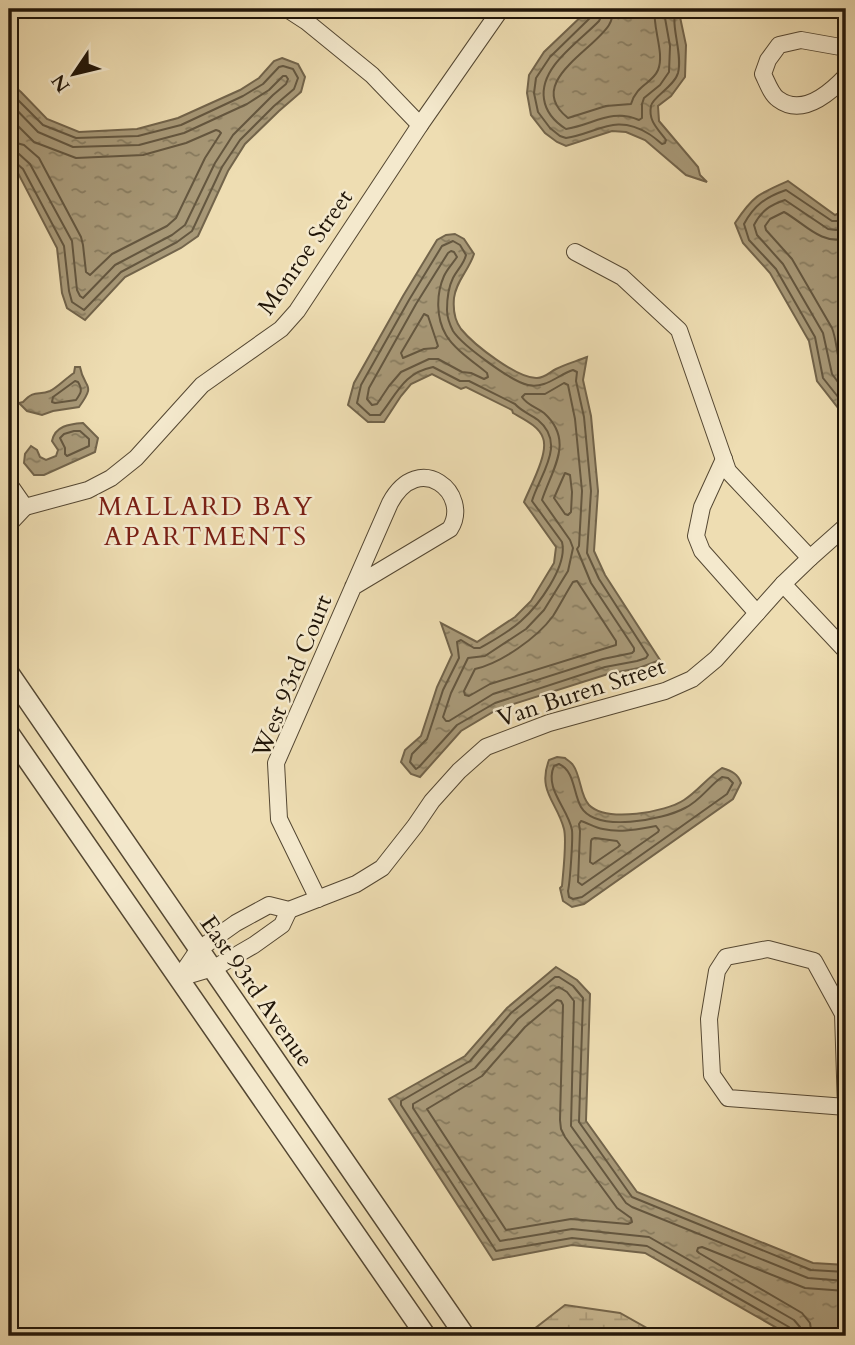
<svg xmlns="http://www.w3.org/2000/svg" width="855" height="1345" viewBox="0 0 855 1345" font-family="Cardo,serif">
<defs>
<pattern id="wetland-marsh" width="20" height="14" patternUnits="userSpaceOnUse" patternTransform="scale(1.75)"><rect width="20" height="14" fill="#cbbb95"/><path d="M1 5h8M5 5V1M11 12h8M15 12V8" fill="none" stroke="#aea07f"/></pattern>
<pattern id="water-ripples" width="26" height="14" patternUnits="userSpaceOnUse" patternTransform="scale(1.75)"><rect width="26" height="14" fill="#a89978"/><path d="M2 4q2-2 4 0t4 0M15 11q2-2 4 0t4 0" fill="none" stroke="#887c60"/></pattern>
</defs>
<rect width="100%" height="100%" fill="#eeddb2"/>
<filter id="stains"><feTurbulence type="fractalNoise" baseFrequency=".00286" numOctaves="4"/><feColorMatrix values="0 0 0 0 .2 0 0 0 0 .09 0 0 0 0 .02 0 0 0 .5 -.17"/></filter>
<radialGradient id="worn" r=".72"><stop offset=".6" stop-color="#630" stop-opacity="0"/><stop offset="1" stop-color="#630" stop-opacity=".3"/></radialGradient>
<path fill="url(#wetland-marsh)" stroke="#76684e" stroke-width="2" d="M565 1305 620 1313 661 1336H525Z"/>
<g fill="url(#water-ripples)" stroke="#72644b" stroke-width="2">
<path d="M589 9H683L680 17 686 45 685 77 671 96 658 106 659 121 698 167 700 175 707 182 686 175 645 140 626 132 612 131 566 146 557 142 545 133 531 115 527 93 529 75 544 52Z"/>
<path d="M282 58 298 64 305 77 301 92 279 111 245 144 228 171 198 236 181 248 125 277 85 320 67 308 62 293 57 248 18 173 9 165V82L21 92 47 119 79 132 137 129 178 118 240 90 259 78 274 61Z"/>
<path d="M788 181 835 215 846 210V418L817 381 809 341 770 273 743 243 735 223C753 196 758 194 788 181Z"/>
<path d="M455 234 464 239 474 254C469 270 456 281 454 298 453 309 455 321 461 329 474 345 518 379 537 378 545 378 550 372 556 369 566 364 577 361 587 357L583 380 591 416 598 491 594 551 605 575 660 660 639 668 608 674 498 709 461 731 420 777 411 774 401 762 405 750 421 736 437 687 452 655 441 623 477 642 515 617 531 601 554 563 556 547 524 502C530 487 549 453 543 438 539 426 523 419 513 413L512 410 466 387 461 389 432 374 411 384 401 396 384 422H368L348 405 354 383 403 296 437 240 446 235Z"/>
<path d="M75 367H80C84 390 97 382 79 407L53 411 42 415 27 411 19 403 23 402C35 389 38 396 50 391 58 387 66 378 74 373Z"/>
<path d="M83 423 98 438 95 452 44 475H34L24 463 25 454 31 446 37 450 40 457 46 460 56 456 58 450 52 441C55 426 69 424 83 423Z"/>
<path d="M557 757 565 758C567 760 571 762 573 765 581 776 580 796 589 805 607 823 666 812 684 800 698 791 708 777 722 768 732 771 738 774 741 783L733 799 584 904 572 907 563 901 560 888 562 886C563 873 567 841 564 829 557 802 537 791 549 760Z"/>
<path d="M556 967 577 980 590 994 586 1121 637 1192 813 1263 846 1265V1335L791 1336 645 1253 572 1245 493 1260 389 1099 465 1056 507 1008Z"/>
</g>
<g fill="none" stroke-linecap="round" stroke-linejoin="round">
<g stroke="#645740" stroke-width="2">
<path d="M594 9 592 16 550 57 536 78 534 93 538 112 550 128 560 136 566 138C598 133 615 113 649 134 654 137 658 141 662 144L665 143 666 140C658 129 648 121 651 106 652 97 674 87 678 73 683 53 670 26 676 9"/>
<path d="M603 9 602 15 599 21C579 42 539 67 544 99 546 113 555 122 566 129 593 125 611 108 639 120L642 118V104L644 98 660 85 669 72 670 46 665 18 667 9"/>
<path d="M613 9C613 15 612 20 609 25 593 51 524 83 568 118L606 106 631 104C637 84 652 84 658 70 665 53 652 27 655 9"/>
<path d="M9 91 43 125 76 138 138 136 181 125 243 96 263 84 279 67 283 66 293 69 298 78 294 89 274 106 240 140 222 167 192 231 177 242 121 272 84 310 72 302 69 291 64 246 23 169 15 162 9 161"/>
<path d="M9 102 38 132 73 147 139 145 184 133 247 104 269 90 283 76H286L288 79 286 84 273 95 233 135 215 163 185 225 172 235 115 265 83 298 80 296 77 290 72 241 30 164 19 154 9 152"/>
<path d="M9 117 34 142 76 158 143 155 186 143 216 130 219 131 221 133 205 158 176 218 167 226 112 254 90 275 86 272 83 245 81 237 39 158 24 145 9 141"/>
<path d="M846 217 837 221H832L786 190C766 197 754 205 744 224L749 240 776 269 815 337 823 378 846 407"/>
<path d="M846 227 836 230 828 229 785 200C770 205 761 211 754 225L757 235 783 264 823 333 832 374 846 393"/>
<path d="M846 238C822 246 804 223 784 212L770 219 765 226 766 230 792 259 832 328C838 343 836 363 846 376"/>
<path d="M453 241 460 245 466 255C464 264 457 270 453 278 448 288 447 300 447 310 447 316 450 325 453 331 462 345 512 382 528 385 545 389 558 375 573 370L577 372 576 381 584 417 591 491 587 553 599 579 648 655 646 658 637 661 605 667 495 703 457 725 419 767 416 769 410 762 412 754 427 739 443 690 459 658 457 642 461 640 474 648H480C494 640 509 632 521 621 538 606 568 566 562 542L532 501C540 474 567 444 538 420 530 414 521 411 515 404L469 381H460L433 367C403 373 397 394 380 415H370L357 403 361 385 409 300 442 246Z"/>
<path d="M451 251 454 252 457 257C453 263 447 269 444 276 436 294 436 318 446 335 454 349 475 363 487 373L488 377 484 379 471 373 462 372 438 359H429L401 372 389 386 377 404 372 405 367 399 369 388 416 304 448 253Z"/>
<path d="M424 314 428 316 438 346 436 348 424 349 403 358 401 353Z"/>
<path d="M75 381 78 382C83 390 81 393 76 400L55 403 52 402 53 397Z"/>
<path d="M564 383 568 385 575 419 582 491 579 546 577 549 591 583 634 648V651L632 653 603 659 493 694 449 721H446L443 717 451 693 468 658 485 656 526 629 544 610 568 571 573 548 570 540 542 500C552 469 575 441 544 413 536 407 527 405 522 397L525 394H545Z"/>
<path d="M74 431H80L89 439V446L67 456 65 454V448L60 438 64 434Z"/>
<path d="M565 473 570 475 572 492 571 512 568 515 565 514 554 498Z"/>
<path d="M577 581 616 641V645L490 684 469 696 465 695 464 691 475 669C501 663 537 638 553 616 560 605 566 593 573 582Z"/>
<path d="M559 764C575 771 573 793 581 807 596 833 663 820 685 808 700 801 709 786 722 777L728 778 733 783 727 794 582 897 573 899 569 897 568 891C570 882 573 839 572 830 568 808 544 789 554 766Z"/>
<path d="M581 821C588 823 595 828 603 829 621 833 638 829 656 826L659 830 658 832 582 885 578 882 580 831 579 824Z"/>
<path d="M595 838 617 841 620 845 618 847 593 864 590 862 591 841 592 839Z"/>
<path d="M557 1000 561 1001 563 1005 560 1120 561 1129 565 1137 617 1208 631 1218 632 1222 628 1224 571 1219 506 1230 427 1109 482 1076 525 1027Z"/>
<path d="M793 1336 792 1331 789 1327 647 1246 572 1238 496 1251 401 1105V1101L470 1061 511 1013 555 977H559L573 986 583 998 579 1122 632 1197 811 1270 846 1272"/>
<path d="M802 1336 800 1327 794 1320 649 1237 572 1229 500 1241 413 1108V1104L475 1068 518 1019 556 988 559 987 567 992 574 1001 571 1126 626 1203 632 1207 808 1278 846 1281"/>
<path d="M812 1336 810 1323 802 1313 699 1253 697 1251 698 1248 702 1247 805 1288 846 1291"/>
</g>
<defs>
<g id="minor">
<path d="M287 9 307 22 372 75 420 125"/>
<path d="M846 48 801 40 779 45 768 60 763 74C767 82 771 94 778 99 802 117 829 94 846 76"/>
<path d="M575 252 622 277 679 330 728 471 810 558"/>
<path d="M724 459 702 507 696 536 702 551 757 613"/>
<path d="M9 484 25 507"/>
<path d="M9 509 25 507 88 490 111 478 136 458 202 385 281 329 297 311 420 125 501 9"/>
<path d="M9 524 25 507"/>
<path d="M783 584 846 651"/>
<path d="M318 899 279 819 276 763 390 503C419 449 472 494 450 529L353 587"/>
<path d="M179 978 198 950 236 923 269 905 289 910 356 884 382 868 415 826 432 801 459 771 486 747 549 723 665 691 692 679 716 659 783 584 810 558 846 526"/>
<path d="M179 978 216 967 254 945 282 925 289 910"/>
<path d="M846 1107 843 1014 814 961 768 949 726 957 717 971 709 1019 712 1075 728 1098 846 1107"/>
</g>
<g id="tertiary">
<path d="M9 673 465 1336"/>
<path d="M9 733 426 1336"/>
</g>
</defs>
<use href="#minor" stroke="#544732" stroke-width="18"/>
<use href="#tertiary" stroke="#544732" stroke-width="22"/>
<use href="#minor" stroke="#f4e9cd" stroke-width="16"/>
<use href="#tertiary" stroke="#f4e9cd" stroke-width="19"/>
</g>
<g text-anchor="middle" stroke-width="5" stroke-linejoin="round" paint-order="stroke">
<g font-size="24" fill="#201508" stroke="#f4e9cd">
<text transform="translate(305 252) rotate(-55)" y="8">Monroe Street</text>
<text transform="translate(292 676) rotate(-68)" y="8">West 93rd Court</text>
<text transform="translate(581 692) rotate(-18)" y="8">Van Buren Street</text>
<text transform="translate(257 991) rotate(55)" y="8">East 93rd Avenue</text>
</g>
<g font-size="26" letter-spacing="2" fill="#7a1f14" stroke="#f4e9cd">
<text x="206" y="515">MALLARD BAY<tspan x="206" dy="30">APARTMENTS</tspan></text>
</g>
</g>
<rect width="855" height="1345" fill="none" stroke="#eeddb2" stroke-width="35"/>
<rect x="10" y="10" width="834" height="1324" fill="none" stroke="#201508" stroke-width="3.5"/>
<rect x="18" y="18" width="820" height="1310" fill="none" stroke="#201508" stroke-width="2"/>
<g transform="translate(74 74) rotate(235)" stroke="#f4e9cd" stroke-width="5" paint-order="stroke">
<path d="M0-5L12 26L0 18L-12 26Z" fill="#201508"/>
<text y="-10" font-size="19" font-weight="bold" text-anchor="middle" fill="#201508">N</text>
</g>
<rect width="100%" height="100%" filter="url(#stains)"/>
<rect width="100%" height="100%" fill="url(#worn)"/>
</svg>
